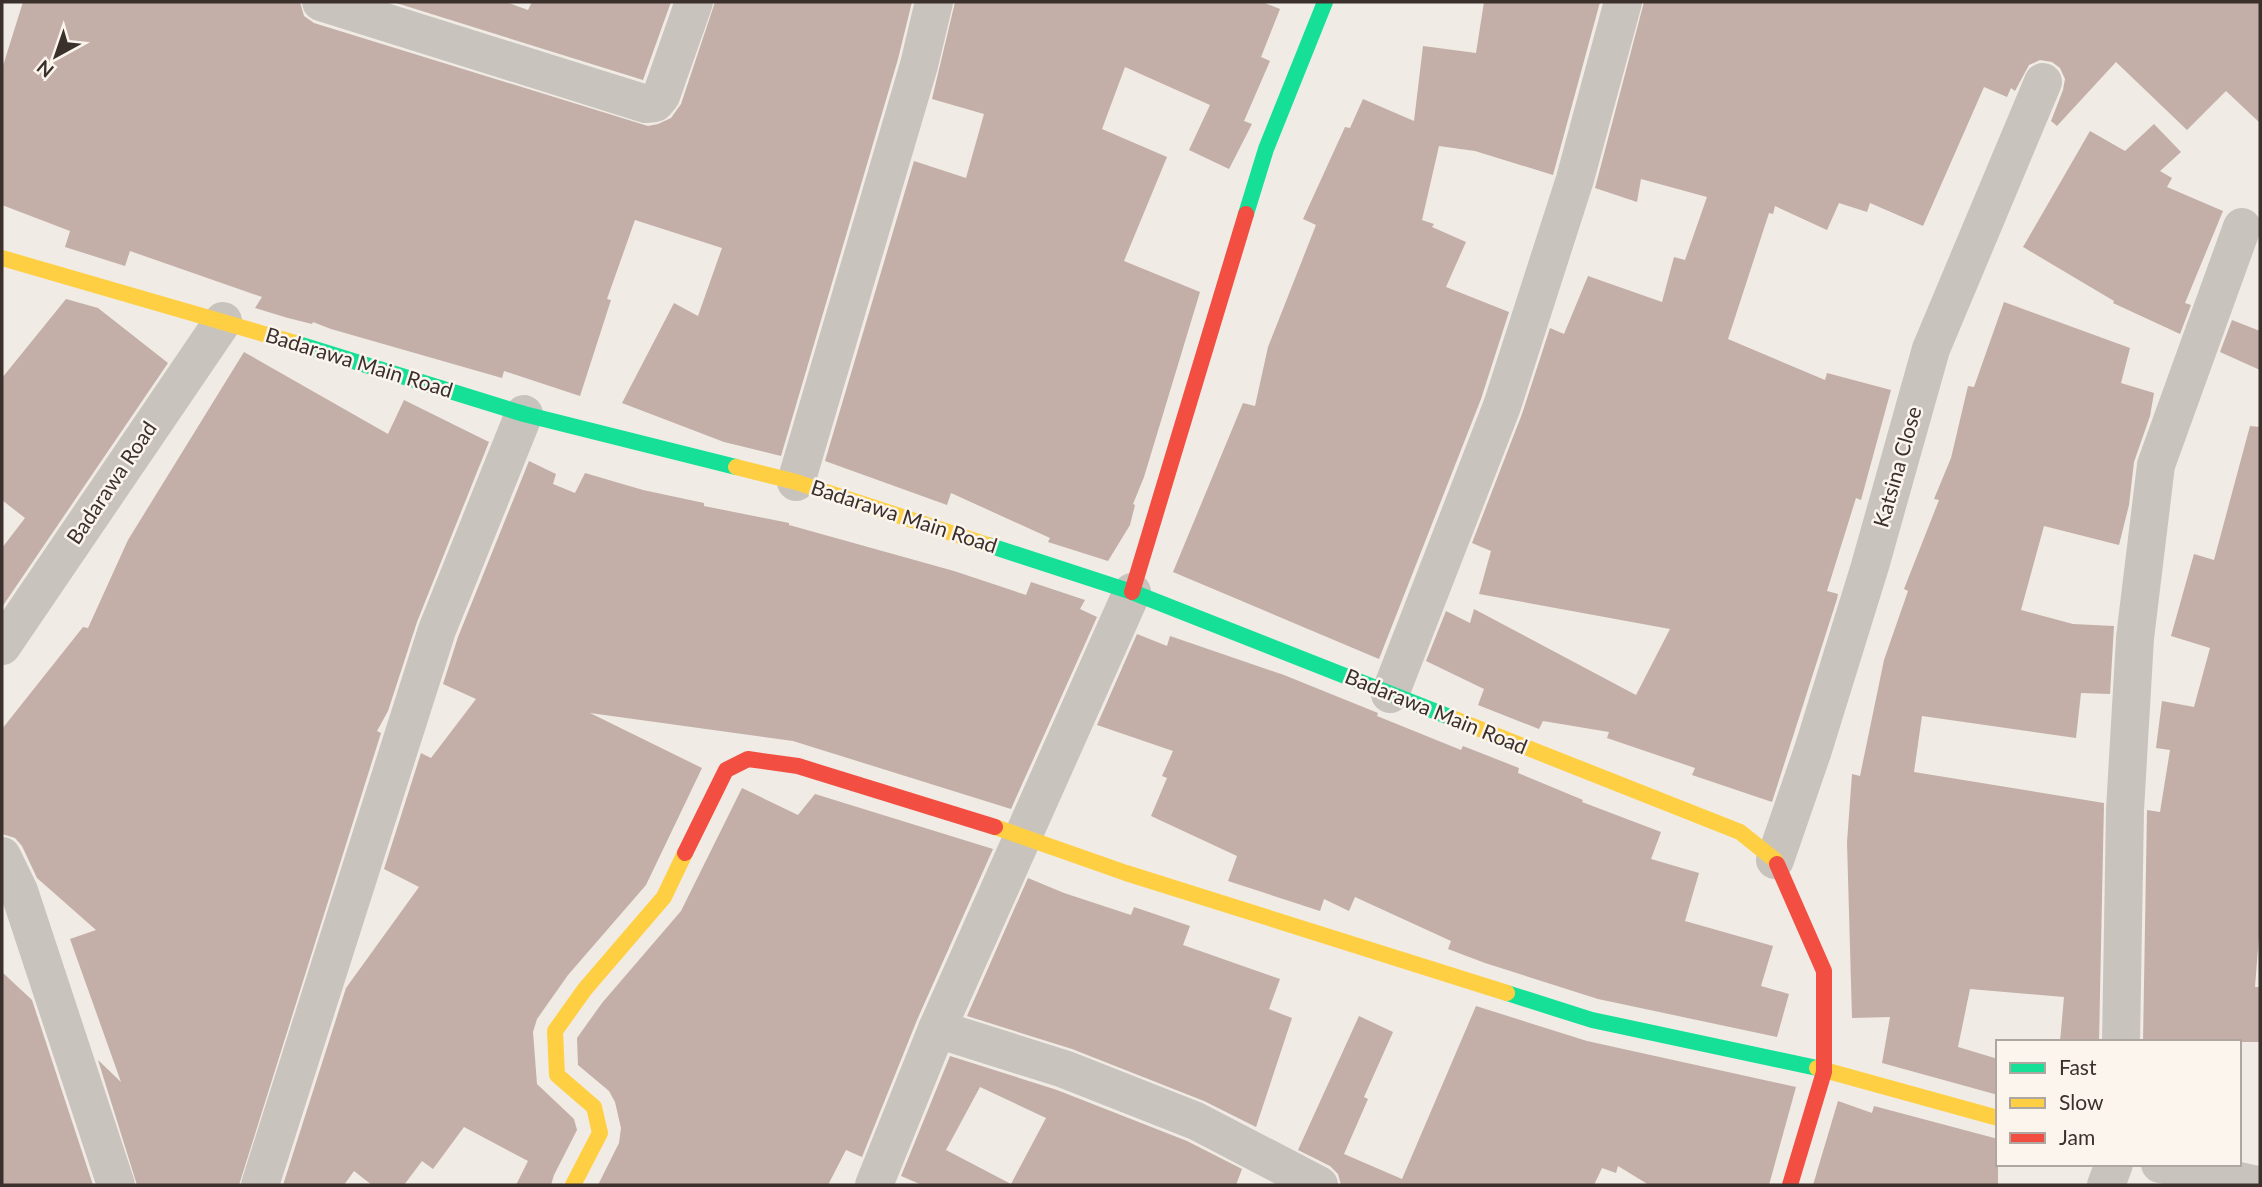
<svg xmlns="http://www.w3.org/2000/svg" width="2262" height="1187" viewBox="0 0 2262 1187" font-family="Lato,sans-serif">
<rect width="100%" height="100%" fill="#f0ebe5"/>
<g fill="#c3afa7" fill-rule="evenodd">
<path d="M23 2H300L304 16 314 23 648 126 658 124 671 118 681 104 715 2H912L898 59 781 456 724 442 622 403 674 303 698 316 722 248 635 220 607 299 611 300 580 396 504 371 502 378 331 329 313 322 312 324 288 318 255 308 262 297 130 251 125 266 65 247 70 231 2 205V69Z"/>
<path d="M393 2H506L528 10 532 2H671L643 80Z"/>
<path d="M955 2H1262L1280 9 1261 57 1270 61 1244 121 1252 124 1229 169 1189 150 1210 105 1125 67 1102 129 1167 157 1124 261 1200 292 1144 477 1133 504 1135 505 1130 525 1108 561 1048 542 1050 538 951 493 947 505 825 461 914 161 966 178 984 114 932 99Z"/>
<path d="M1484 2H1600L1553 175 1475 151 1439 146 1422 220 1434 224 1432 227 1466 242 1446 287 1509 312 1481 399 1379 659 1173 572 1243 403 1255 406 1268 347 1316 225 1303 219 1345 127 1350 128 1363 99 1414 121 1423 46 1476 53Z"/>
<path d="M1644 2H2260V123L2226 91 2187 130 2116 62 2057 126 2051 121 2063 90 2065 79 2060 68 2052 62 2040 60 2029 65 2015 91 2011 88 2007 97 1984 87 1923 226 1870 203 1867 212 1839 203 1827 230 1775 206 1773 214 1769 213 1728 339 1825 380 1827 373 1891 390 1861 500 1856 498 1827 591 1838 594 1837 599 1772 802 1692 775 1695 768 1607 738 1609 732 1543 721 1539 729 1478 705 1484 689 1426 661 1446 611 1470 623 1474 609 1636 695 1670 629 1479 594 1491 551 1472 543 1522 414 1550 328 1564 334 1588 276 1662 302 1674 257 1685 260 1707 197 1641 179 1637 202 1595 188Z"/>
<path d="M2154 124 2181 152 2160 171 2172 178 2167 187 2223 211 2185 303 2191 305 2180 334 2113 303 2114 301 2023 247 2090 131 2125 151Z"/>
<path d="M66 299 98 308 168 363 2 607V548L25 518 2 500V378Z"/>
<path d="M2004 302 2130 348 2121 383 2154 393 2150 416 2134 462 2129 505 2119 545 2044 526 2021 610 2073 624 2114 626 2110 694 2081 693 2076 738 1922 716 1914 772 2104 803 2099 1042H2060L2064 997 1970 989 1958 1047 1998 1059V1095L1882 1063 1890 1017 1852 1018 1847 842 1852 774 1860 776 1884 660 1908 591 1904 589 1939 500 1934 499 1951 458 1968 386 1974 387Z"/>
<path d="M2232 320 2260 331V370L2220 352Z"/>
<path d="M244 352 388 434 404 400 489 442 417 622 388 711 377 731 381 733 239 1185H137L98 1060 121 1082 70 939 96 930 37 878 22 846 15 838 2 834V729L83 627 88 628 128 540Z"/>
<path d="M2250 426 2260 427V923L2255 987H2260V1042H2143L2147 810 2160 812 2170 750 2156 748 2162 701 2194 707 2210 648 2171 636 2194 554 2214 560Z"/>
<path d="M529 461 556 474 553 484 575 493 585 473 643 490 704 503V506L789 523V525L954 571 1026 595 1031 582 1085 600 1080 609 1097 617 1011 809 793 741 590 713 702 768 646 885 568 975 537 1019 533 1032 537 1084 574 1119 577 1130 554 1175 551 1185H516L528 1161 464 1127 433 1169 422 1161 404 1185H372L354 1171 344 1185H283L346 988 419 887 384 869 421 753 431 758 476 699 443 684 458 637Z"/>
<path d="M1137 634 1167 646 1170 636 1284 675 1378 713 1377 716 1461 750 1463 746 1519 768 1518 773 1583 800 1582 802 1661 832 1651 859 1699 873 1685 921 1773 946 1761 986 1789 994 1777 1037 1598 999 1485 963 1448 949 1451 941 1355 897 1349 911 1324 899 1320 911 1228 881 1237 856 1151 816 1167 778 1162 776 1173 751 1097 725Z"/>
<path d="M742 788 798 815 815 794 993 849 917 1020 862 1157 846 1150 828 1185H598L619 1143 621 1128 615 1102 609 1091 578 1065 577 1038 602 1003 681 911Z"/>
<path d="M1028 878 1064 893 1131 915 1134 907 1190 926 1183 945 1280 979 1269 1009 1292 1018 1256 1127 1204 1101 1072 1049 967 1016Z"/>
<path d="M2 972 32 1000 93 1185H2Z"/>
<path d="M1476 1006 1587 1041 1796 1087 1769 1185H1649L1618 1166 1616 1173 1602 1168 1594 1185H1341L1338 1174 1330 1166 1298 1150 1359 1016 1393 1032 1364 1097 1368 1099 1344 1154 1402 1179Z"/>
<path d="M950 1056 1057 1090 1187 1141 1242 1169 1236 1185H922L901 1176ZM980 1087 1046 1118 1011 1184 946 1150Z"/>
<path d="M1838 1101 1872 1113 1874 1106 1998 1139V1185H1813Z"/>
</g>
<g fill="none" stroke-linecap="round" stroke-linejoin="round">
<g stroke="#c9c3be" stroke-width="38">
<path d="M321 2 646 104 655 103 661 96 694 2"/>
<path d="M796 482 919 65 934 2"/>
<path d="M2 646 223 321"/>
<path d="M1390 694 1502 406 1575 179 1623 2"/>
<path d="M2 856 19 891 116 1185"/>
<path d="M1775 860 1813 750 1870 566 1931 349 2043 82"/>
<path d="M937 1029 1064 1069 1196 1121 1319 1185"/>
<path d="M2121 1042 2125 810 2135 638 2156 465 2242 227"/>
<path d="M2160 1164 2258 1185"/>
<path d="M260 1185 437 630 524 414"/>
<path d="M874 1185 937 1029 1132 592"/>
<path d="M2106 1185 2114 1164"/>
</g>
<g stroke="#16e098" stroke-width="16">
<path d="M1246 214 1266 149 1325 2"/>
<path d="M295 343 524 414 736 467"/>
<path d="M988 545 1132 592 1452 718"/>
<path d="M1507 993 1592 1020 1817 1068"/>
</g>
<g stroke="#ffcf43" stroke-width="16">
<path d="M2 258 295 343"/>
<path d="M736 467 796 482 988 545"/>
<path d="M1452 718 1740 832 1775 860 1777 864"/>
<path d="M995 827 1126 873 1507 993"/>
<path d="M1817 1068 1998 1118"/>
<path d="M573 1185 600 1133 594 1107 557 1075 555 1031 585 989 664 897 685 853"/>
</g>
<g stroke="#f24e42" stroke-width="16">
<path d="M1132 592 1246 214"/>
<path d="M685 853 726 770 748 759 798 766 995 827"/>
<path d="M1777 864 1824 971V1072L1790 1185"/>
</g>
</g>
<g text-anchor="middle" stroke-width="5" stroke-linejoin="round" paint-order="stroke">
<g font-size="21" fill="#3b302b" stroke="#fbf5ee">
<text transform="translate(359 363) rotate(17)" y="7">Badarawa Main Road</text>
<text transform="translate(1898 467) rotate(-74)" y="7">Katsina Close</text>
<text transform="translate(112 483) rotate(-56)" y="7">Badarawa Road</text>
<text transform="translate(904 517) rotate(18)" y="7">Badarawa Main Road</text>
<text transform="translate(1436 712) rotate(22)" y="7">Badarawa Main Road</text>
</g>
</g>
<rect width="2262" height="1187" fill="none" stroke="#3b302b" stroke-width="7"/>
<rect x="1996" y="1040" width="245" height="126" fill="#fbf5ee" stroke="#aea6a0" stroke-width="2"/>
<rect x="2010" y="1063" width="35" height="10" fill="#16e098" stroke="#aea6a0" stroke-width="2"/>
<text x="2059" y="1075" font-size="21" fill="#3b302b">Fast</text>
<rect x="2010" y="1098" width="35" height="10" fill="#ffcf43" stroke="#aea6a0" stroke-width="2"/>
<text x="2059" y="1110" font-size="21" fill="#3b302b">Slow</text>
<rect x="2010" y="1133" width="35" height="10" fill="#f24e42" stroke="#aea6a0" stroke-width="2"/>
<text x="2059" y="1145" font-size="21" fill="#3b302b">Jam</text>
<g transform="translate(56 56) rotate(220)" stroke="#fbf5ee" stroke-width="5" paint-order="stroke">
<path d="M0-5L12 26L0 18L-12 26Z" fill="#3b302b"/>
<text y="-10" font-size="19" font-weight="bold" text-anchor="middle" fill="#3b302b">N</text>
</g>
</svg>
